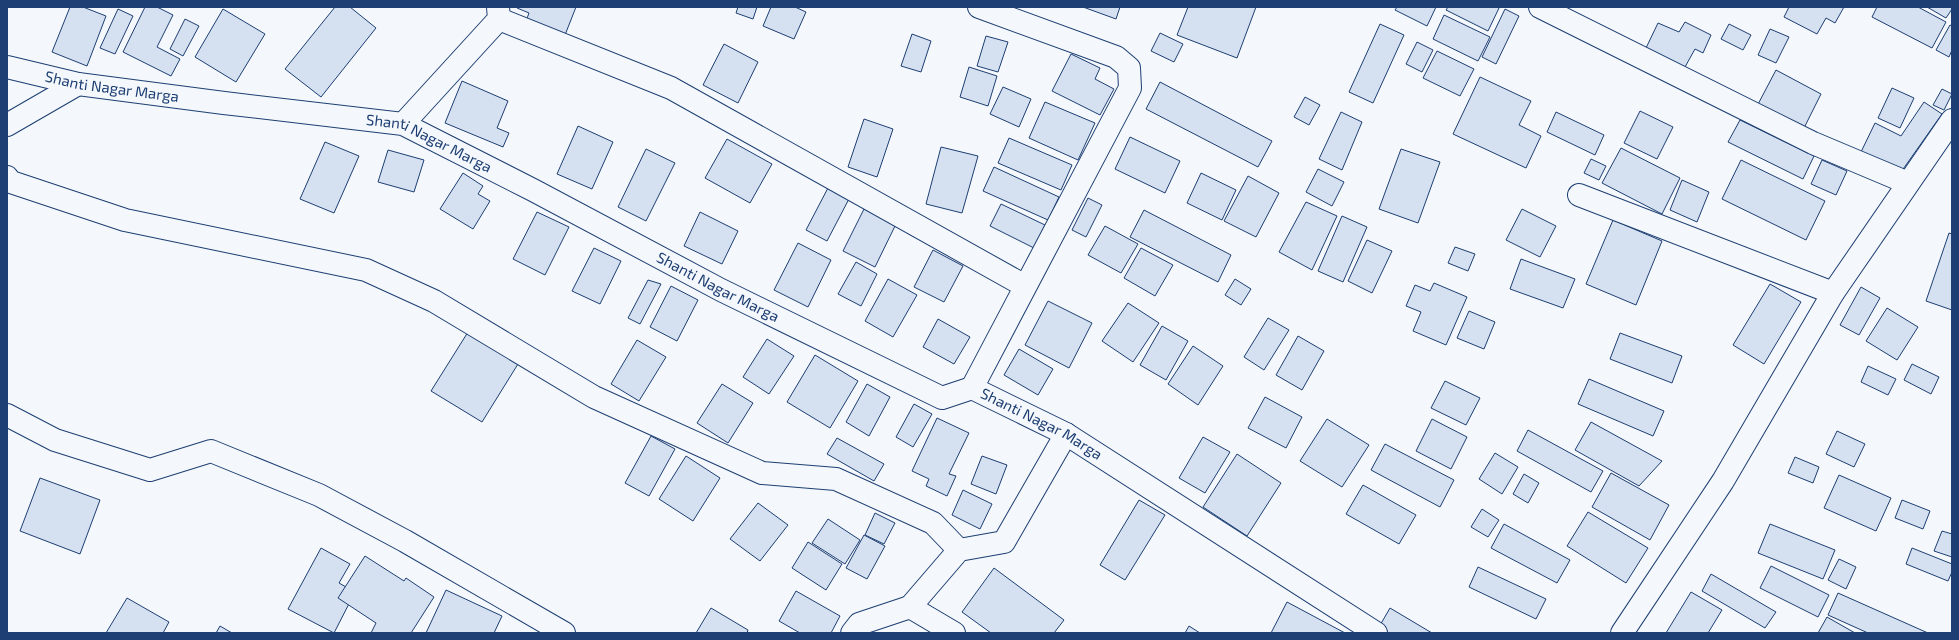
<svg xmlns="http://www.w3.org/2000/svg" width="1959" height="640" viewBox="0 0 1959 640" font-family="'Exo 2',sans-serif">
<rect width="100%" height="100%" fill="#f4f7fb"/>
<g fill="#d5e0f0" stroke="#1d3f73">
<path d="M70 7H83L106 16 87 66 52 52Z"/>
<path d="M145 7H157L173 15 157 47 180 59 171 76 123 52Z"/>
<path d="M335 7H350L376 28 321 97 285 69Z"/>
<path d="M518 7H576L565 35 526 21 529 13 517 8Z"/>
<path d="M738 7H757L753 19 736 13Z"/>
<path d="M771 7H795L806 12 794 39 763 26Z"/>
<path d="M1083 7H1120L1116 19Z"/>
<path d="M1188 7H1256L1237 58 1177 35Z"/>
<path d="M1397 7H1436L1427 26 1395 10Z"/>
<path d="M1448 7H1497L1499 8 1488 31 1446 10Z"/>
<path d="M1789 7H1844L1835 23 1826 18 1817 34 1784 17Z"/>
<path d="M1877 7H1918L1946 22 1932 48 1872 17Z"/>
<path d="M1927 7H1952V9L1946 18Z"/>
<path d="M118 9 133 16 115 54 100 48Z"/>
<path d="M223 9 265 34 236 82 195 57Z"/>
<path d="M1505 9 1519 16 1496 64 1482 57Z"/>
<path d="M1444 15 1490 37 1478 61 1433 39Z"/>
<path d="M185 19 199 26 183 56 170 49Z"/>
<path d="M1685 22 1711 35 1703 53 1695 49 1685 67 1646 48 1658 23 1679 32Z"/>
<path d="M1380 24 1404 35 1373 103 1349 92Z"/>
<path d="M1729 24 1751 35 1743 50 1721 39Z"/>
<path d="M1950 25 1952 26V50L1949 57 1936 50Z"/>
<path d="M1770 29 1789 37 1776 63 1758 55Z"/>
<path d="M1160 33 1183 44 1174 62 1151 51Z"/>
<path d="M912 34 931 41 921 72 901 66Z"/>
<path d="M986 36 1008 42 998 72 977 66Z"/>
<path d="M1417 42 1433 50 1422 72 1406 64Z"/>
<path d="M724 44 758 62 738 103 703 85Z"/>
<path d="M1437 51 1474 69 1460 96 1423 78Z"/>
<path d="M1071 54 1100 68 1095 79 1114 89 1100 115 1052 91Z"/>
<path d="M969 67 997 76 988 106 960 97Z"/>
<path d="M1776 70 1821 94 1804 128 1756 108Z"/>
<path d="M1480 77 1531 101 1519 125 1541 136 1526 168 1453 134Z"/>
<path d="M462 81 508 101 497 128 509 133 503 147 445 123Z"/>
<path d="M1160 82 1272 141 1258 167 1146 109Z"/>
<path d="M1003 87 1031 99 1019 127 990 114Z"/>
<path d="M1892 88 1914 98 1900 128 1878 118Z"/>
<path d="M1942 89 1952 94 1944 110 1933 105Z"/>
<path d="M1305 97 1320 105 1309 125 1294 117Z"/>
<path d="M1045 102 1095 123 1078 160 1029 138Z"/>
<path d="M1924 102 1942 114 1901 172 1861 152 1875 123 1901 136Z"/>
<path d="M1640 111 1673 127 1657 159 1624 143Z"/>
<path d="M1341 112 1362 122 1342 170 1319 159Z"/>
<path d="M1556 112 1604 135 1595 155 1547 132Z"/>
<path d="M864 119 893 129 877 177 848 167Z"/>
<path d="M1740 120 1814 156 1803 179 1728 142Z"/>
<path d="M578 126 613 142 592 189 557 174Z"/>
<path d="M1130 137 1180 161 1165 193 1115 169Z"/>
<path d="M1009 138 1072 165 1061 190 998 163Z"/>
<path d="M727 139 772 164 750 203 705 178Z"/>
<path d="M325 142 359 156 334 213 300 199Z"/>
<path d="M941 147 978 156 962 213 926 204Z"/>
<path d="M1621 148 1680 178 1662 214 1602 183Z"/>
<path d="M646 149 675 163 646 221 618 207Z"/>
<path d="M1401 149 1440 162 1418 223 1379 209Z"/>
<path d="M388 150 424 160 414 192 378 182Z"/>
<path d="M1591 159 1606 166 1599 180 1584 173Z"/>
<path d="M1741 160 1825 201 1806 240 1722 199Z"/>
<path d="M1822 160 1847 171 1836 195 1811 184Z"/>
<path d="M994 167 1059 197 1048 220 983 191Z"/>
<path d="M1318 169 1344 182 1332 206 1306 192Z"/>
<path d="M463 173 483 186 478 194 490 201 473 229 440 209Z"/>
<path d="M1201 173 1236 190 1222 220 1187 203Z"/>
<path d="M1248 176 1279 193 1256 237 1224 221Z"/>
<path d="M1682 180 1709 192 1697 222 1670 210Z"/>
<path d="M829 186 850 197 827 241 806 230Z"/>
<path d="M1088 198 1102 205 1086 237 1072 230Z"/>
<path d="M1306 202 1337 216 1312 270 1279 252Z"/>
<path d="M1001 204 1045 225 1034 248 990 226Z"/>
<path d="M864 209 896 224 875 267 843 251Z"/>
<path d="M1522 209 1556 226 1540 257 1506 240Z"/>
<path d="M1144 210 1231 255 1218 282 1130 237Z"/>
<path d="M537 212 569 227 545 275 513 259Z"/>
<path d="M700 212 738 231 722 264 684 246Z"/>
<path d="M1342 216 1367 227 1343 282 1318 271Z"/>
<path d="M1613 220 1662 241 1636 305 1586 284Z"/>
<path d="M1105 226 1138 244 1121 273 1088 255Z"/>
<path d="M1949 233 1952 234V310L1926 301Z"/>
<path d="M1367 240 1392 251 1372 293 1348 281Z"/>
<path d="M798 243 831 260 808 307 774 290Z"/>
<path d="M1455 247 1475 254 1468 271 1448 263Z"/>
<path d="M594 248 621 261 600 304 572 291Z"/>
<path d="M1141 248 1173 265 1155 296 1124 278Z"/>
<path d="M933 250 963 266 944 302 914 287Z"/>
<path d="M1521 259 1575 279 1563 308 1510 289Z"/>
<path d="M856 262 877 274 861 306 838 294Z"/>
<path d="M888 279 917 295 893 337 865 321Z"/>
<path d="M1235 279 1251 289 1241 305 1225 295Z"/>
<path d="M648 280 661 284 640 324 628 318Z"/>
<path d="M1434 283 1467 297 1446 345 1413 331 1421 312 1406 306 1415 285 1430 291Z"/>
<path d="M1770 284 1801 302 1764 364 1733 345Z"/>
<path d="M671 286 698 300 677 341 650 327Z"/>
<path d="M1861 287 1880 298 1859 335 1840 325Z"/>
<path d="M1048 301 1092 323 1069 368 1025 345Z"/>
<path d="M1128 303 1159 323 1133 362 1102 341Z"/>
<path d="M1887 308 1918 327 1897 360 1866 341Z"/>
<path d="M1469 311 1495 322 1484 349 1457 338Z"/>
<path d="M1268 318 1289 330 1264 370 1244 357Z"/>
<path d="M938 319 970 337 954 364 923 347Z"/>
<path d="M1162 326 1188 341 1166 380 1140 365Z"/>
<path d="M468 332 518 364 482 422 431 391Z"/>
<path d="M1620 333 1682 356 1672 383 1610 359Z"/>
<path d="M1298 336 1324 351 1302 390 1276 375Z"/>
<path d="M767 339 794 356 769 394 743 377Z"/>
<path d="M637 340 666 357 639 401 611 384Z"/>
<path d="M1193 346 1223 366 1198 405 1168 384Z"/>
<path d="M1019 349 1053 369 1038 395 1004 375Z"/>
<path d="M815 355 858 381 830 428 787 402Z"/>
<path d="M1912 364 1939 377 1931 394 1904 380Z"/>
<path d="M1868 366 1896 379 1888 395 1861 382Z"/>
<path d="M1589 379 1664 411 1653 436 1578 404Z"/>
<path d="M1445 381 1480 398 1466 425 1431 408Z"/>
<path d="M722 384 753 403 728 443 697 423Z"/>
<path d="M867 384 890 397 869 436 846 422Z"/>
<path d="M1265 397 1302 417 1286 448 1248 428Z"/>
<path d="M914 404 932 414 913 447 896 437Z"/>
<path d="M937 418 969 433 949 474 956 476 947 496 926 486 929 479 912 471Z"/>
<path d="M1327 419 1369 445 1342 487 1300 461Z"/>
<path d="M1432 419 1467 437 1451 469 1416 451Z"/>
<path d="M1591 422 1662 461 1639 486 1575 450Z"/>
<path d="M1528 430 1603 471 1591 492 1517 451Z"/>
<path d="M1837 431 1865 444 1854 467 1826 454Z"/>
<path d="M651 436 675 449 649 496 625 483Z"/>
<path d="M1203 437 1230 452 1205 493 1179 478Z"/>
<path d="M837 438 884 464 874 481 827 454Z"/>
<path d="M1385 444 1454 480 1440 507 1371 470Z"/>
<path d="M1495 453 1518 467 1502 494 1479 479Z"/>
<path d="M1237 454 1281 483 1247 536 1203 507Z"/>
<path d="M686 456 720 478 693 521 659 499Z"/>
<path d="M982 456 1007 465 996 494 971 484Z"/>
<path d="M1795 457 1819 467 1813 483 1788 473Z"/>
<path d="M1611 473 1669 505 1650 540 1592 507Z"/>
<path d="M1524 474 1539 483 1528 503 1513 494Z"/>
<path d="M1839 475 1891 498 1876 531 1824 508Z"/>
<path d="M40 478 100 500 80 554 20 531Z"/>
<path d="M1363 485 1416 515 1399 544 1346 514Z"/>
<path d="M963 490 992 504 980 529 952 515Z"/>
<path d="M1139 500 1165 515 1125 580 1100 565Z"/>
<path d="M1902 500 1930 511 1923 529 1895 518Z"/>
<path d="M758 503 788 525 760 561 730 539Z"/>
<path d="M1482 509 1499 520 1488 537 1471 527Z"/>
<path d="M1588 512 1648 548 1626 583 1567 546Z"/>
<path d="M875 513 895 523 884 544 865 535Z"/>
<path d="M828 519 860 540 845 564 812 543Z"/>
<path d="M1504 524 1570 560 1557 583 1491 548Z"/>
<path d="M1770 524 1835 550 1823 579 1758 553Z"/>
<path d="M1942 531 1952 534V557L1934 551Z"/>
<path d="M864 535 885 546 867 579 846 568Z"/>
<path d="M808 542 842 564 826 590 792 568Z"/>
<path d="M321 548 350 564 339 583 355 592 334 633 288 609Z"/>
<path d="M1912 548 1952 564V572L1948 581 1906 564Z"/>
<path d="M365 556 404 581 406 578 434 597 411 633H371L376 623 338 598Z"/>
<path d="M1839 559 1856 567 1846 589 1828 580Z"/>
<path d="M1771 566 1829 595 1818 617 1760 588Z"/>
<path d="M1478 567 1546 599 1536 619 1469 587Z"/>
<path d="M994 568 1064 620 1054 633H991L962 612Z"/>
<path d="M1711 574 1776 612 1765 628 1702 591Z"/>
<path d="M446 590 502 616 494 633H426Z"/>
<path d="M796 591 840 616 831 633H800L779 621Z"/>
<path d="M1691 592 1722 610 1708 633H1666Z"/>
<path d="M1838 593 1928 633H1868L1828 615Z"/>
<path d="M127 598 169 622 163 633H106Z"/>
<path d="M1287 602 1345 633H1271Z"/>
<path d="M711 608 748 630 747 633H696Z"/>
<path d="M1390 608 1432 633H1389L1379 627Z"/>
<path d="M1827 617 1855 633H1818Z"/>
<path d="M220 626 232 633H216Z"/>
<path d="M1189 626 1200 633H1185Z"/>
</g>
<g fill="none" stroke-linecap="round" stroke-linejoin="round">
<defs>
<g id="minor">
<path d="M1540 7 1813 143 1908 183"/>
<path d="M499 19 671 88 1025 286"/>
<path id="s1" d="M7 67 78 84 224 103 403 124 533 190 721 290 942 398 972 388 1066 434 1376 633"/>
<path d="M403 124 499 19 498 7"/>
<path d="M7 125 78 84"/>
<path d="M7 177 11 182 125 220 366 270 434 301 594 397 762 473 836 479 933 523 959 550"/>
<path d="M1579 195 1833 293"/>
<path d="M972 388 1130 88 1129 68 1116 57 979 7"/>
<path d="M7 415 55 440 150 470 211 451 319 495 405 541 564 633"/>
<path d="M910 607 959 550 1004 542 1066 434"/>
<path d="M852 633 859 624 910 607 954 633"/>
<path d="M1622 633 1723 481 1833 293 1952 120"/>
</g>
</defs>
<use href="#minor" stroke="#1d3f73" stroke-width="24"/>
<use href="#minor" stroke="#f4f7fb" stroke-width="22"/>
</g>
<g text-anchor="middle" stroke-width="3" stroke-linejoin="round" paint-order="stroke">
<g font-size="15" fill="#1d3f73" stroke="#f4f7fb">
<text dy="5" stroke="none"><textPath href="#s1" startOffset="107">Shanti Nagar Marga</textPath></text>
<text dy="5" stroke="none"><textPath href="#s1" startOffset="431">Shanti Nagar Marga</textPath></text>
<text dy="5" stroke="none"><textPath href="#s1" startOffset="755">Shanti Nagar Marga</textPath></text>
<text dy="5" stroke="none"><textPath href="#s1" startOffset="1115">Shanti Nagar Marga</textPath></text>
</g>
</g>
<rect width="1959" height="640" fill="none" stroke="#1d3f73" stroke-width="16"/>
</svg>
